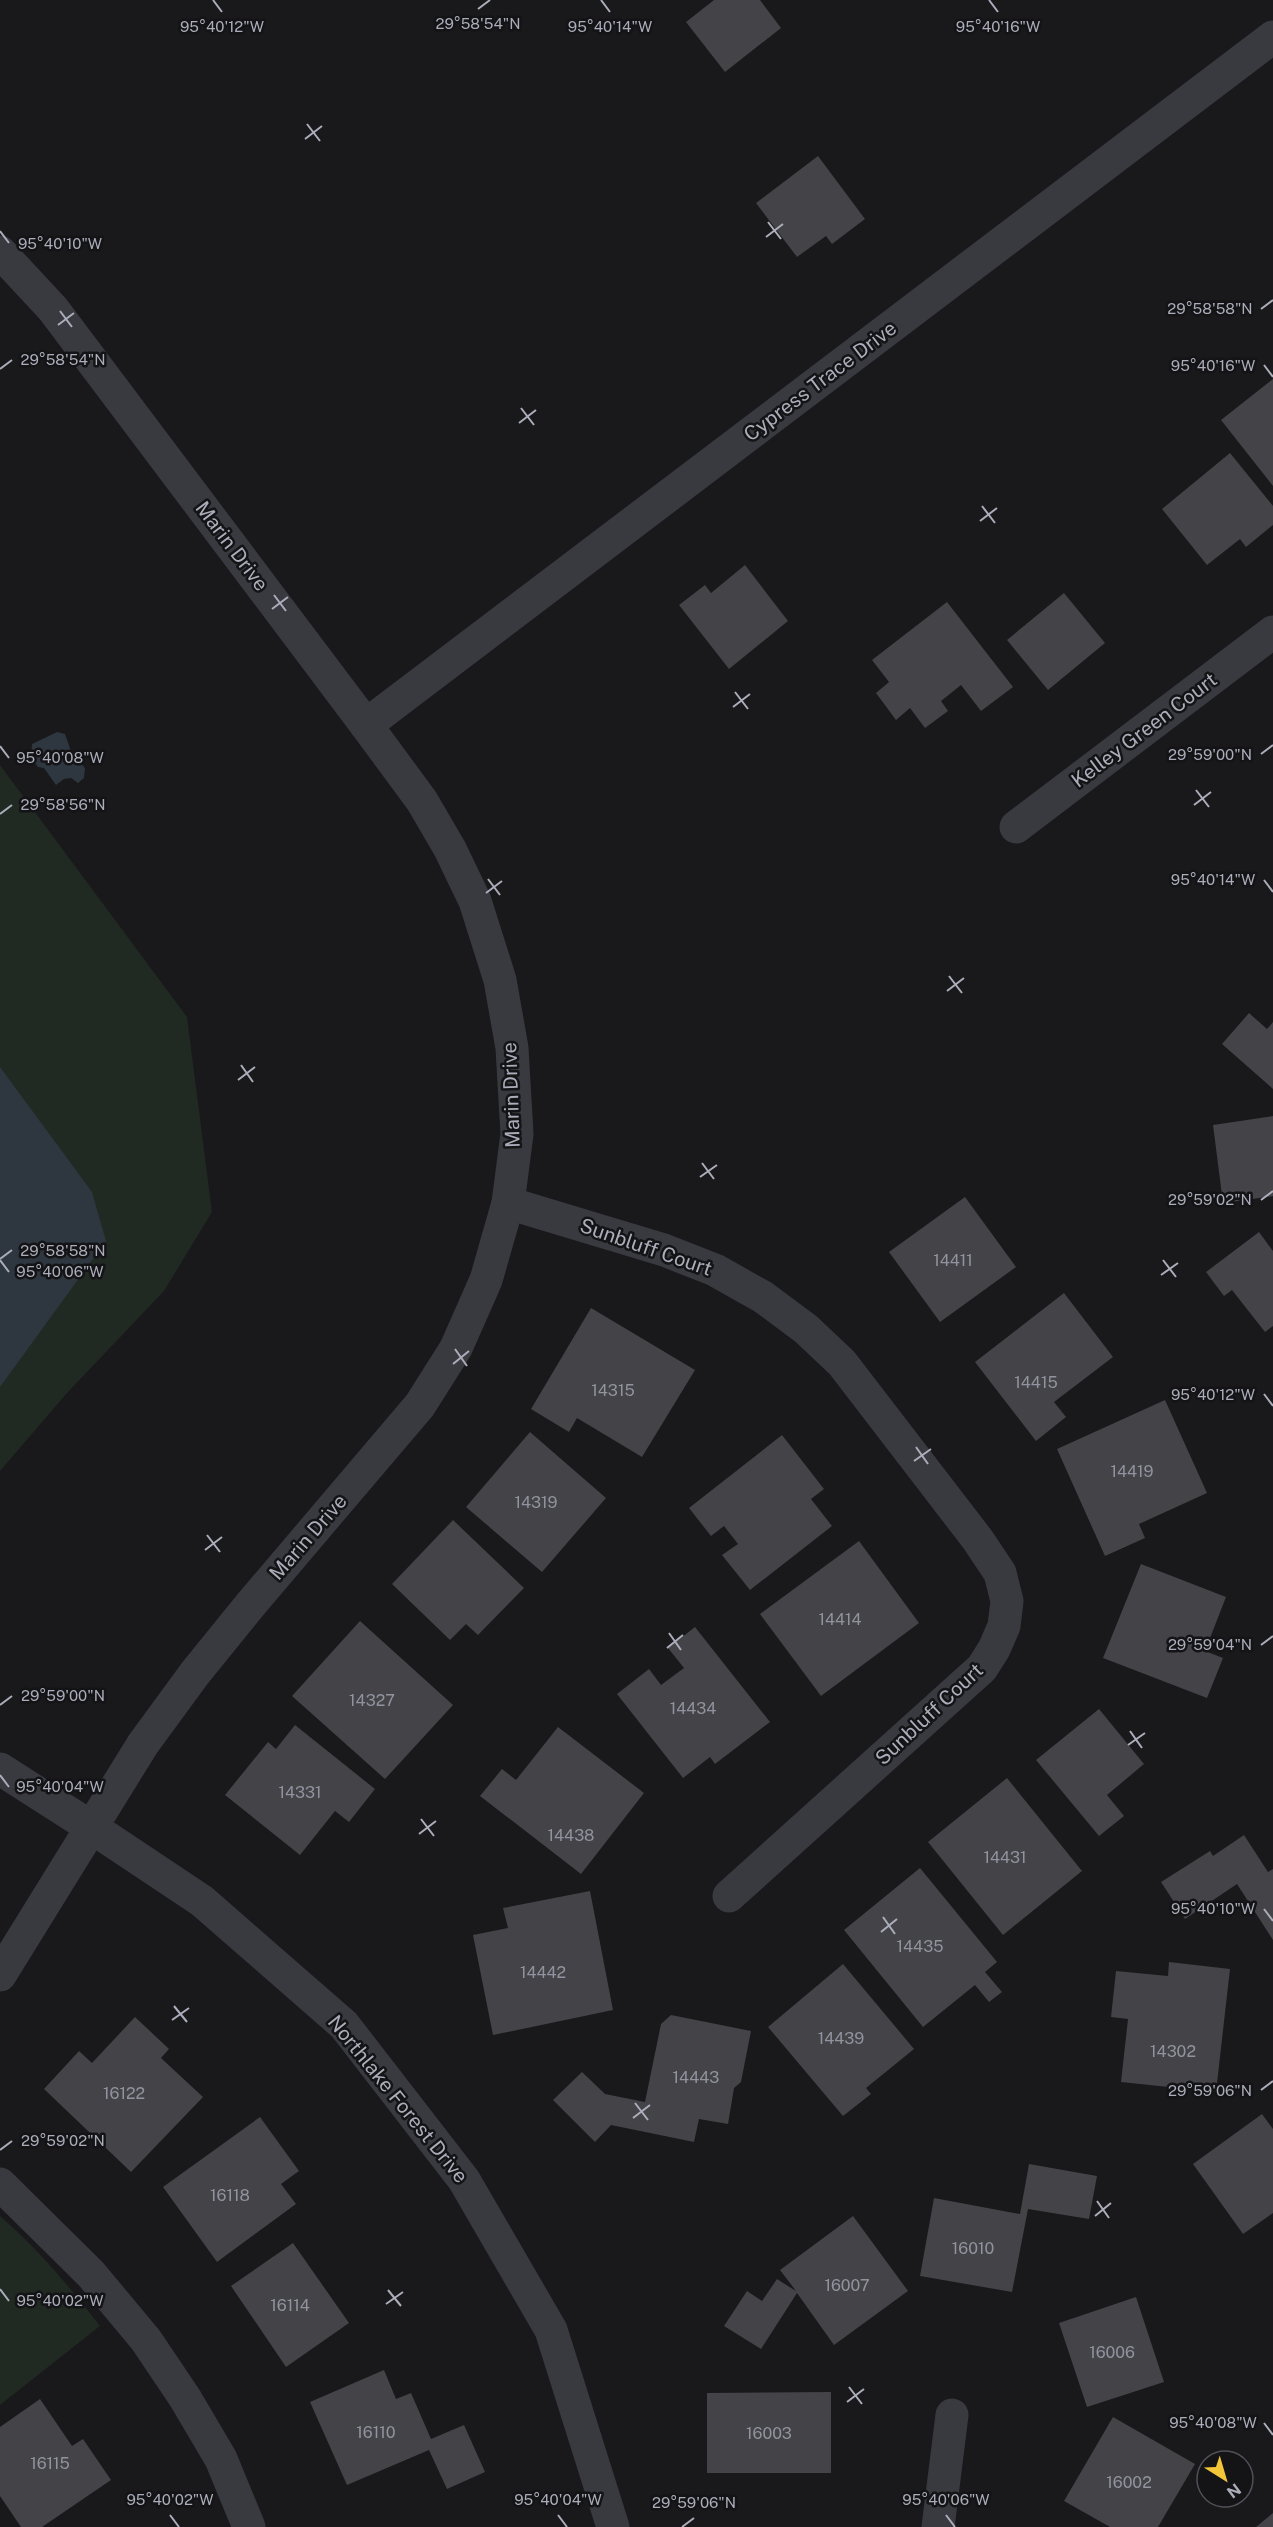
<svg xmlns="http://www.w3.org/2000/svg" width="1273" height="2527" viewBox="0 0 1273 2527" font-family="'Public Sans',sans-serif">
<rect width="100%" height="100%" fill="#19181b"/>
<g fill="#202922">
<path d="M0 765 187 1017 212 1212 164 1291 67 1393 0 1471Z"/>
<path d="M0 2216C38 2249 69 2286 100 2326L0 2405Z"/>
</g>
<g fill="#2e363f">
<path d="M57 732 65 734 72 754 85 768 84 778 78 783 71 778 64 779 56 785 44 768 38 767 31 758 32 744Z"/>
<path d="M0 1067 92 1192 106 1241 0 1387Z"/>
</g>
<g fill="#434348">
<path d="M714 0H760L781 28 725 72 686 22Z"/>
<path d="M818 156 865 219 832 244 826 236 797 257 756 203Z"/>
<path d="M1273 379V486L1221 420Z"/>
<path d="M1230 453 1273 506V525L1246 547 1240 539 1207 565 1162 509Z"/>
<path d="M745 565 788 621 729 669 679 605 705 585 711 593Z"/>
<path d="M1064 593 1105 643 1048 690 1007 640Z"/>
<path d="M947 602 1013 687 981 711 961 685 941 701 948 711 925 728 910 708 896 720 876 693 889 682 872 660Z"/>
<path d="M1249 1013 1267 1029 1273 1022V1089L1222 1044Z"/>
<path d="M1273 1116V1196L1223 1203 1213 1125Z"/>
<path d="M965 1197 1016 1267 940 1322 889 1252Z"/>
<path d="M1259 1232 1273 1251V1326L1265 1332 1232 1290 1224 1296 1206 1272Z"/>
<path d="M1064 1293 1113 1357 1054 1402 1066 1417 1036 1441 975 1362Z"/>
<path d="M591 1308 695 1370 642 1457 577 1418 569 1432 531 1409Z"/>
<path d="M1165 1400 1207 1493 1139 1524 1145 1538 1105 1556 1057 1449Z"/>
<path d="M530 1432 606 1498 542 1572 466 1507Z"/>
<path d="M782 1435 824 1489 811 1499 832 1526 750 1590 722 1555 738 1544 724 1526 711 1536 689 1508Z"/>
<path d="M453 1520 524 1588 478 1635 466 1624 450 1640 392 1584Z"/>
<path d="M859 1541 919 1623 821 1696 760 1614Z"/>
<path d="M1141 1564 1226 1597 1205 1651 1223 1658 1207 1698 1103 1658Z"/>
<path d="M360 1621 453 1705 385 1779 292 1696Z"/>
<path d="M695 1627 770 1722 715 1764 710 1757 683 1778 617 1694 649 1669 661 1685 684 1668 668 1648Z"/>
<path d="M1099 1709 1144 1764 1107 1795 1124 1816 1099 1836 1036 1760Z"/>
<path d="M295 1725 375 1789 349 1822 335 1811 300 1855 225 1795 268 1742 276 1749Z"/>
<path d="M558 1727 644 1793 581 1874 480 1796 502 1769 516 1780Z"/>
<path d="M1007 1778 1082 1871 1003 1935 928 1842Z"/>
<path d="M1244 1835 1268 1872 1273 1869V1940L1237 1884 1185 1919 1161 1882 1210 1851 1213 1856Z"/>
<path d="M920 1868 997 1962 985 1972 1002 1992 989 2002 975 1985 923 2027 844 1930Z"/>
<path d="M590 1891 613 2010 493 2035 473 1935 508 1928 503 1908Z"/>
<path d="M1169 1962 1230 1969 1216 2092 1121 2082 1128 2019 1111 2017 1116 1971 1168 1976Z"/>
<path d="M843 1964 914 2049 866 2088 871 2094 843 2116 768 2027Z"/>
<path d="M671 2015 751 2031 741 2082 734 2088 728 2124 699 2119 694 2142 611 2125 595 2142 553 2100 582 2072 605 2094 645 2102 661 2024Z"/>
<path d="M135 2017 169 2049 161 2058 203 2097 131 2172 44 2089 79 2051 92 2063Z"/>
<path d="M1262 2114 1273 2129V2213L1243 2234 1193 2164Z"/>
<path d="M260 2117 299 2171 281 2184 296 2204 217 2262 163 2187Z"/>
<path d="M1029 2164 1097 2176 1089 2219 1028 2209 1012 2292 920 2276 934 2198 1020 2214Z"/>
<path d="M853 2216 908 2291 834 2345 797 2293 761 2349 724 2326 747 2291 762 2301 777 2279 796 2291 780 2270Z"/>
<path d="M293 2243 349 2323 286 2367 231 2286Z"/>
<path d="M1136 2297 1164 2382 1087 2407 1059 2323Z"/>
<path d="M384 2370 396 2399 411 2393 431 2439 464 2425 485 2472 447 2489 429 2450 347 2485 310 2402Z"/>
<path d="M831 2392V2473H707V2393Z"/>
<path d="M40 2399 72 2446 83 2439 111 2480 42 2527H21L0 2496V2427Z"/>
<path d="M1113 2417 1195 2464 1158 2527H1110L1064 2501Z"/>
<path d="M1273 2513V2527H1256Z"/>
</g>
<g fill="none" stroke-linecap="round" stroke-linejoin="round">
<g stroke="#393a40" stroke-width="33">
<path d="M0 252 53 309 366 725 422 801 450 849 475 901 500 980 512 1048 517 1134 508 1203 486 1280 456 1348 420 1405 251 1604 195 1673 143 1744 0 1975"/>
<path d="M366 725 1273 37"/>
<path d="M1016 827 1273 632"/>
<path d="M508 1203 664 1250 715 1270 763 1297 806 1329 842 1363 978 1540 1000 1573 1007 1601 1004 1626 994 1649 982 1668 729 1896"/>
<path d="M0 1769 91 1827 202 1901 344 2025 464 2180 551 2330 613 2527"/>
<path d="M0 2184 91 2274 146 2340 185 2398 221 2459 249 2527"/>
<path d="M938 2527 952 2415"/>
</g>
</g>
<path fill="none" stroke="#abaeba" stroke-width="2" d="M213 0 222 12M601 0 610 12M989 0 998 12M478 9 490 0M307 124 320 141M305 139 322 126M768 222 781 239M0 231 9 243M766 237 783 224M1261 309 1273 300M60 311 72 327M58 325 74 313M1264 365 1273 377M0 369 12 360M521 408 534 425M519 423 536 410M982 506 995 523M980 521 997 508M274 595 286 611M272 609 288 597M735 692 748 709M733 707 750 694M0 746 9 758M1261 754 1273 745M1196 790 1209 807M1194 805 1211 792M0 814 12 805M488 879 500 895M1264 880 1273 892M486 893 502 881M949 976 962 993M947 991 964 978M241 1065 253 1082M238 1080 255 1067M702 1163 714 1179M700 1177 717 1165M1261 1200 1273 1191M0 1259 12 1250M0 1260 9 1272M1163 1260 1176 1277M1161 1275 1178 1263M455 1349 467 1366M453 1364 469 1351M1264 1394 1273 1406M916 1447 928 1464M914 1461 931 1449M207 1535 220 1552M205 1550 222 1537M669 1633 681 1650M1261 1645 1273 1636M667 1648 683 1635M0 1705 12 1696M1130 1731 1142 1748M1128 1745 1145 1733M0 1775 9 1787M421 1819 434 1836M419 1834 436 1821M1264 1909 1273 1921M883 1917 895 1934M881 1932 897 1919M174 2006 187 2022M172 2020 189 2008M1261 2090 1273 2081M635 2103 648 2120M633 2118 650 2105M0 2150 12 2141M1097 2201 1109 2218M1095 2216 1111 2203M0 2289 9 2301M388 2290 401 2306M386 2304 403 2292M849 2387 862 2404M847 2402 864 2389M1264 2423 1273 2435M170 2515 179 2527M558 2515 567 2527M946 2515 955 2527M682 2527 694 2518"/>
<g text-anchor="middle" stroke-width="5" stroke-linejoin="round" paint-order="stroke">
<g font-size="16" fill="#91939e">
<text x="953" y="1266">14411</text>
<text x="1036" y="1388">14415</text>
<text x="613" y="1396">14315</text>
<text x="1132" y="1477">14419</text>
<text x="536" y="1508">14319</text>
<text x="840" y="1625">14414</text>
<text x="372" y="1706">14327</text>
<text x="693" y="1714">14434</text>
<text x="300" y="1798">14331</text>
<text x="571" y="1841">14438</text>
<text x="1005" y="1863">14431</text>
<text x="920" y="1952">14435</text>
<text x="543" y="1978">14442</text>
<text x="841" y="2044">14439</text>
<text x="1173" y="2057">14302</text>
<text x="696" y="2083">14443</text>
<text x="124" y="2099">16122</text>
<text x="230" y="2201">16118</text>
<text x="973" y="2254">16010</text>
<text x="847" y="2291">16007</text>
<text x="290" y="2311">16114</text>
<text x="1112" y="2358">16006</text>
<text x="376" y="2438">16110</text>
<text x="769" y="2439">16003</text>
<text x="50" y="2469">16115</text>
<text x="1129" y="2488">16002</text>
</g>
<g font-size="20" fill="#abaeba" stroke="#141316">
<text transform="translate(820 381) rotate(-37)" y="7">Cypress Trace Drive</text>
<text transform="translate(232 546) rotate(53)" y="7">Marin Drive</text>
<text transform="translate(1144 730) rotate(-37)" y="7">Kelley Green Court</text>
<text transform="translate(511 1095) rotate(-92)" y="7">Marin Drive</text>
<text transform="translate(646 1247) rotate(19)" y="7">Sunbluff Court</text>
<text transform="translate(308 1537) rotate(-49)" y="7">Marin Drive</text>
<text transform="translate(929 1714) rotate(-43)" y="7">Sunbluff Court</text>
<text transform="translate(398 2099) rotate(51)" y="7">Northlake Forest Drive</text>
</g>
</g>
<g font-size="15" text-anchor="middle" fill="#abaeba" stroke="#141316" stroke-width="5" stroke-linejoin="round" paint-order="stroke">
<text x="478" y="29">29°58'54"N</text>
<text x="222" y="32">95°40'12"W</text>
<text x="610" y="32">95°40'14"W</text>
<text x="998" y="32">95°40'16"W</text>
<text x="60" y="249">95°40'10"W</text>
<text x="1210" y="314">29°58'58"N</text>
<text x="63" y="365">29°58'54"N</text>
<text x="1213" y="371">95°40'16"W</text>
<text x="1210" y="760">29°59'00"N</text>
<text x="60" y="763">95°40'08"W</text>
<text x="63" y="810">29°58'56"N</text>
<text x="1213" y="885">95°40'14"W</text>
<text x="1210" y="1205">29°59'02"N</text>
<text x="63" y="1256">29°58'58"N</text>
<text x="60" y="1277">95°40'06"W</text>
<text x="1213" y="1400">95°40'12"W</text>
<text x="1210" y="1650">29°59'04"N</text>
<text x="63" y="1701">29°59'00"N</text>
<text x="60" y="1792">95°40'04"W</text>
<text x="1213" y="1914">95°40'10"W</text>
<text x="1210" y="2096">29°59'06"N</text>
<text x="63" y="2146">29°59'02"N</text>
<text x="60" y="2306">95°40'02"W</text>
<text x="1213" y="2428">95°40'08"W</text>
<text x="170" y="2505">95°40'02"W</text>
<text x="558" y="2505">95°40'04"W</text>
<text x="946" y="2505">95°40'06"W</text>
<text x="694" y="2508">29°59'06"N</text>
</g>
<g transform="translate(1225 2479) rotate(143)"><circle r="28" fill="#141316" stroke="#505158" stroke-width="1.5"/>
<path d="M0-4.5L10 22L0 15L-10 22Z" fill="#f3c639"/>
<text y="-9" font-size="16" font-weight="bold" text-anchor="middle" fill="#abaeba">N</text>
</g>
</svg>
